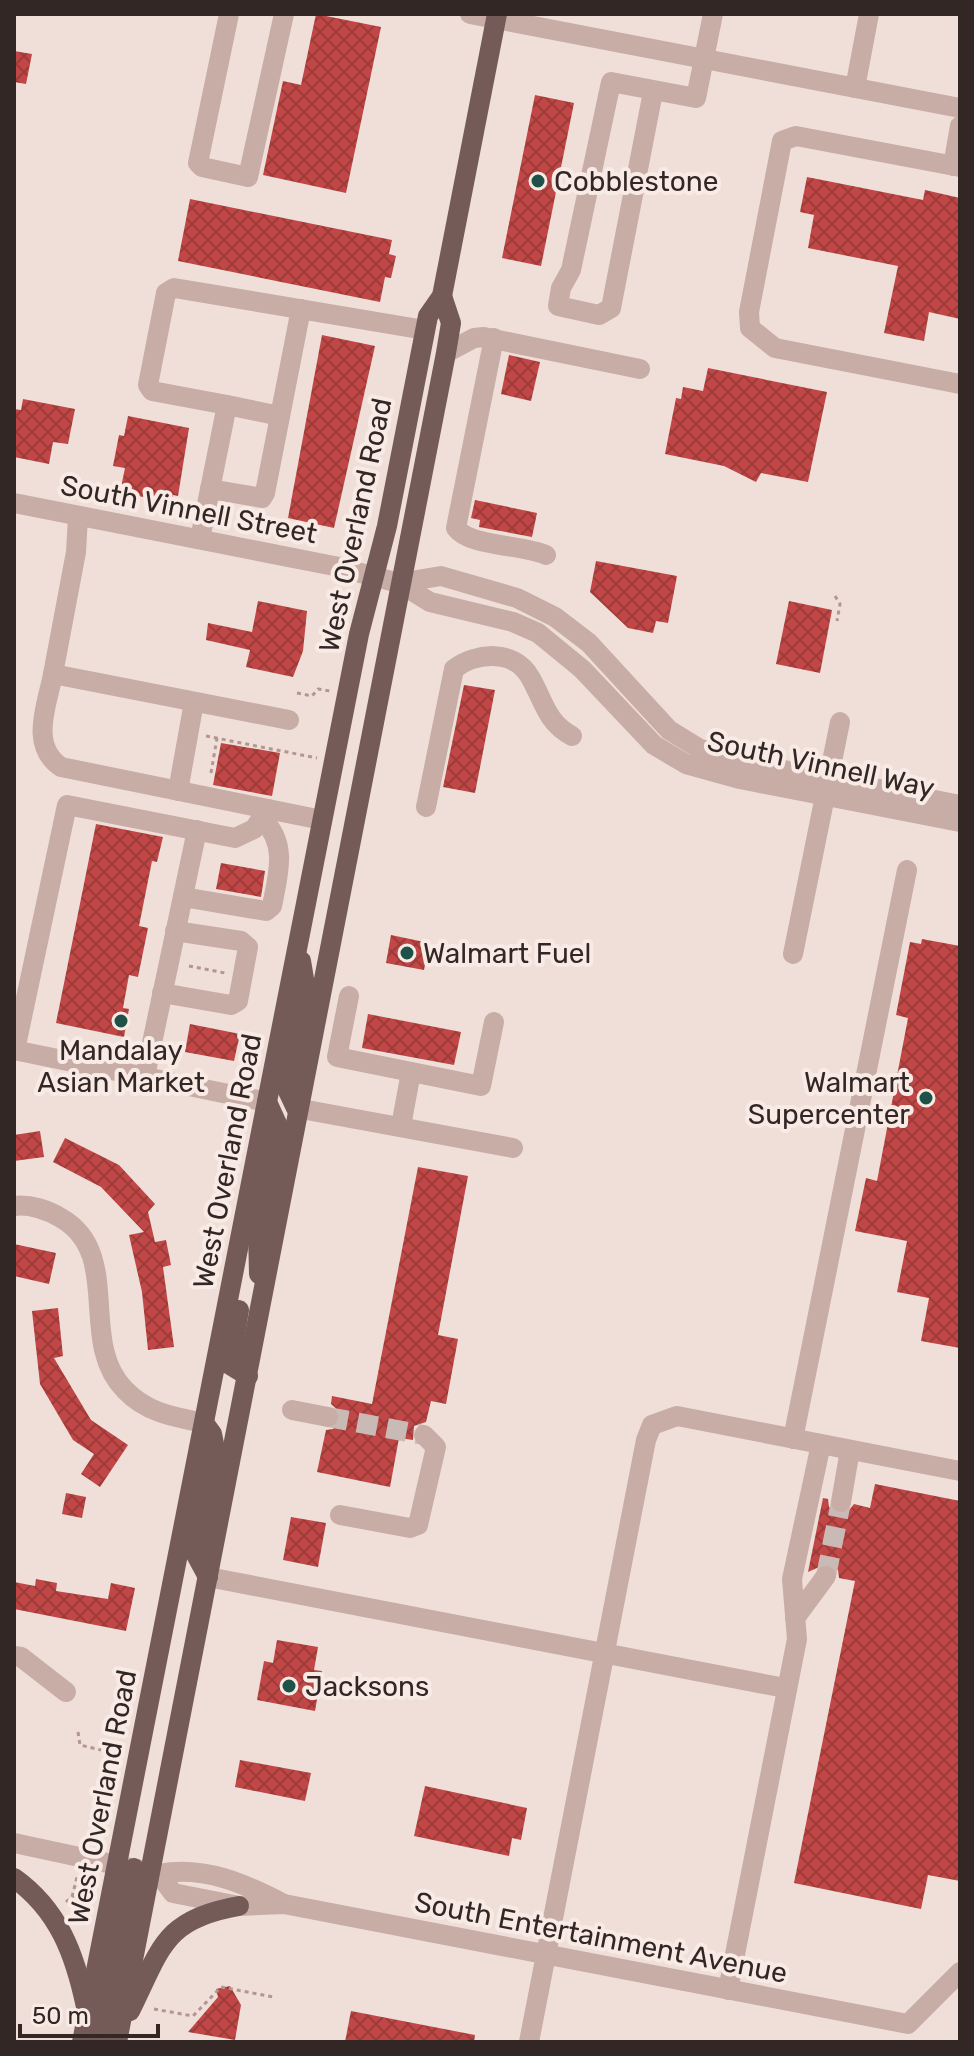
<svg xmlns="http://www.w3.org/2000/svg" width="974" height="2056" viewBox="0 0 974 2056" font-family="Rubik,sans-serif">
<defs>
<pattern id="building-cross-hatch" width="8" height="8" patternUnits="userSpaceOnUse" patternTransform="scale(2)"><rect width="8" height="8" fill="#c04746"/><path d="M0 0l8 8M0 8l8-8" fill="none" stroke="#9d3b3a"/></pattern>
</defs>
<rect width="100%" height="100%" fill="#f0dfd9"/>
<g fill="url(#building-cross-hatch)">
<path d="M316 14 381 27 346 193 263 175 283 81 301 85Z"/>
<path d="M14 51 32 54 26 84 14 82Z"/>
<path d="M535 95 574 103 541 266 502 258Z"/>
<path d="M807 177 923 200 925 190 960 198V319L929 312 924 341 884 333 898 266 808 248 814 215 800 212Z"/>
<path d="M190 199 392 240 389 254 396 256 391 278 385 277 380 302 178 261Z"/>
<path d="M322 335 375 346 334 528 288 518Z"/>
<path d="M509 355 540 362 531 401 501 394Z"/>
<path d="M708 368 827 392 808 482 761 473 756 482 724 466 665 454 676 398 681 399 683 387 703 391Z"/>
<path d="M23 399 75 409 68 444 53 442 49 464 14 457V409L21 410Z"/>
<path d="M128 416 189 428 178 496 173 495 171 503 120 492 125 468 113 466 119 435 124 436Z"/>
<path d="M475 500 537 513 532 537 479 527 480 520 471 518Z"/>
<path d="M596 561 677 576 668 623 656 621 653 633 628 628 590 592Z"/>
<path d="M258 601 307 611 303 651 293 677 246 667 250 650 206 640 208 623 252 632Z"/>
<path d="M789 601 832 610 820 673 776 664Z"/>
<path d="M464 685 495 690 475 793 443 787Z"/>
<path d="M221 743 280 753 272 796 213 785Z"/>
<path d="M96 824 163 837 157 862 152 861 139 926 148 928 138 977 129 975 123 1008 129 1009 124 1037 56 1023Z"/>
<path d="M221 863 265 871 261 897 216 889Z"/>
<path d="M391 935 429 943 424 970 386 963Z"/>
<path d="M922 939 960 946V1348L921 1341 929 1298 897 1292 907 1241 855 1231 866 1178 877 1181 908 1018 896 1015 910 942 921 944Z"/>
<path d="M368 1014 461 1032 454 1065 362 1048Z"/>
<path d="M190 1024 240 1034 234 1061 185 1052Z"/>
<path d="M40 1131 44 1157 14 1161V1135Z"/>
<path d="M65 1138 119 1165 155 1204 148 1212 155 1242 166 1240 171 1265 163 1267 174 1347 148 1350 142 1292 129 1235 144 1232 101 1187 53 1162Z"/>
<path d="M418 1167 468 1176 438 1335 458 1339 446 1404 431 1401 426 1422 414 1426 413 1440 399 1438 390 1487 317 1472 326 1430 333 1429 341 1420 340 1412 331 1404 332 1396 372 1404Z"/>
<path d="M14 1244 56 1253 49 1284 14 1276Z"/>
<path d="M58 1308 63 1356 54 1358 91 1420 128 1445 100 1487 81 1474 94 1454 73 1440 40 1384 32 1311Z"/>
<path d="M875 1484 960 1501V1881L928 1875 921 1909 794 1883 855 1581 839 1578 838 1570 828 1563 808 1572 823 1498 828 1499 829 1507 838 1515 846 1514 854 1504 870 1508Z"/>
<path d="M66 1493 86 1497 82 1518 62 1514Z"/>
<path d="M291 1517 326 1523 318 1567 283 1560Z"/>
<path d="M36 1579 57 1583 56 1591 108 1599 111 1583 135 1588 126 1631 14 1609V1582L35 1586Z"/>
<path d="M277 1640 318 1647 314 1670 322 1671 315 1711 257 1700 264 1661 273 1663Z"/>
<path d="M240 1760 311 1773 305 1801 235 1787Z"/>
<path d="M425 1786 527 1808 521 1840 512 1838 509 1856 414 1836Z"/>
<path d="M230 1986 241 2005 235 2040 188 2032 218 1997 216 1989Z"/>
<path d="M351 2011 475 2035 474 2042H345Z"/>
</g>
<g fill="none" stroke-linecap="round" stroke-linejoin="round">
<g stroke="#cabab5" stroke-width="20" stroke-dasharray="20 10" stroke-linecap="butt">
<path d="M328 1417 424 1435"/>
<path d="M826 1576 841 1502"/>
</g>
<g stroke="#b39690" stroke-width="3" stroke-dasharray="4 4" stroke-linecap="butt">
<path d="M835 596 840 604 837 621"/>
<path d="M297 693 312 696 318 689 330 691"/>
<path d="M206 736 317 758"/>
<path d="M211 773 217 738"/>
<path d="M189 966 225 973"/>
<path d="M78 1732 80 1745 101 1750"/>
<path d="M72 1897 92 1901"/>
<path d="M66 1902 72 1897 77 1877"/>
<path d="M154 2009 193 2016 221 1987 273 1997"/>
</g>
<g stroke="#c7ada5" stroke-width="20">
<path d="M229 14 198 163 202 167 248 177 284 14"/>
<path d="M470 14 960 108"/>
<path d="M855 88 869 14"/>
<path d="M653 92 611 308 599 315 558 306 561 288 571 270 611 82 696 98 713 14"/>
<path d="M953 166 960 126"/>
<path d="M960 167 796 136 782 141 749 312 750 328 775 348 960 384"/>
<path d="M494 338 456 528C470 547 522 544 546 555"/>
<path d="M446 353 474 338 484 337 640 369"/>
<path d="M227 405 280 416"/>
<path d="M210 489 262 498 265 493 301 309"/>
<path d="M14 503 334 566 399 583 430 602 513 622 538 633 582 669 654 745 686 764 740 779 960 822"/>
<path d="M78 517 76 552 53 674 289 720"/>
<path d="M200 539 227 405 152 391 148 385 166 293 174 288 425 330"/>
<path d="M399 583 441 576 517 598 555 617 589 643 669 730 700 749 754 764 960 805"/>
<path d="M53 674C47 706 29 745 61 767L322 820"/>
<path d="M178 791 194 702"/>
<path d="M426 807 454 669C476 652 514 649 530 677 544 701 546 722 572 736"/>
<path d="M183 897 266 911 272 906C278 875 288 844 263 820"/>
<path d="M793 954 840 722"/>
<path d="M162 993 231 1005 238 1001 248 947 241 941 175 931"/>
<path d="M349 996 337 1057 481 1086 494 1022"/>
<path d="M14 1050 267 1102"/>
<path d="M15 1050 67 805 235 838 254 829 268 809"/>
<path d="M145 1076 197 830"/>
<path d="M296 1108 513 1148"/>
<path d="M401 1126 411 1072"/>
<path d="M14 1206C30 1204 48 1210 61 1218 124 1254 77 1342 125 1390 147 1413 174 1417 204 1423"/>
<path d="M292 1410 328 1417"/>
<path d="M793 1439 907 870"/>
<path d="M841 1502 850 1450"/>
<path d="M340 1515 410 1528 418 1525 436 1447 424 1435"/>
<path d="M208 1577 785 1688"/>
<path d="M795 1618 826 1576"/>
<path d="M14 1656 21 1657 66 1692"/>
<path d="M14 1843 159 1874C203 1865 246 1884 284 1904"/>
<path d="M159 1874 173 1893 239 1906 284 1904 908 2024 960 1972"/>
<path d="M728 1990 797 1639 792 1579 821 1444"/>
<path d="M529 2042 646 1440 652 1425 677 1416 960 1471"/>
</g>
<g stroke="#755b58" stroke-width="20">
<path d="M296 1108 285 1085 305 985 301 961"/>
<path d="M259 1274 258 1231 278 1126 267 1102"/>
<path d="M239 1310 230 1365 248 1376"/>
<path d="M204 1423 212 1434 215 1449 194 1551 208 1577"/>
<path d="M14 1878C59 1910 75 1955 86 2007"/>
<path d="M130 2011C161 1949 163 1919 239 1906"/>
<path d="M82 2042 359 634 387 526 428 316 442 296 497 14"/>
<path d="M98 2042 134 1868"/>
<path d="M117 2042 446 353 451 323 442 296"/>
</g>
</g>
<g fill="#1e5249" stroke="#f8eae4" stroke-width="3">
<circle cx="538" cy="181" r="8"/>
<circle cx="407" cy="953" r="8"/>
<circle cx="121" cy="1021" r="8"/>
<circle cx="926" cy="1098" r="8"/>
<circle cx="289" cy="1686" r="8"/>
</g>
<g text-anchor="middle" stroke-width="8" stroke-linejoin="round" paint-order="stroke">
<g font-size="28" fill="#332726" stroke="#f8eae4" text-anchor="start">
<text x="554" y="191">Cobblestone</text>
<text x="423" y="963">Walmart Fuel</text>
<text x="121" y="1060" text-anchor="middle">Mandalay<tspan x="121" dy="32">Asian Market</tspan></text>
<text x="910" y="1092" text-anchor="end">Walmart<tspan x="910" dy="32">Supercenter</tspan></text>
<text x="305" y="1696">Jacksons</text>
</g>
<g font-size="28" fill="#332726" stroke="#f8eae4">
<text transform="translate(189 509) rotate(11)" y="10">South Vinnell Street</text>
<text transform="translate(355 525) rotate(-78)" y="10">West Overland Road</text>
<text transform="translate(821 764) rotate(12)" y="10">South Vinnell Way</text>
<text transform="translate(227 1161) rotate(-79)" y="10">West Overland Road</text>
<text transform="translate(102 1797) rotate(-79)" y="10">West Overland Road</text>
<text transform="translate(601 1937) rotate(11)" y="10">South Entertainment Avenue</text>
</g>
</g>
<rect width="974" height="2056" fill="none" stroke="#332726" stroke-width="32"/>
<path d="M20 2024v12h138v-12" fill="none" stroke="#332726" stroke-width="4"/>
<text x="32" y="2024" font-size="24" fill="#332726" stroke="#f8eae4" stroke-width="6" paint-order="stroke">50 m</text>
</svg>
